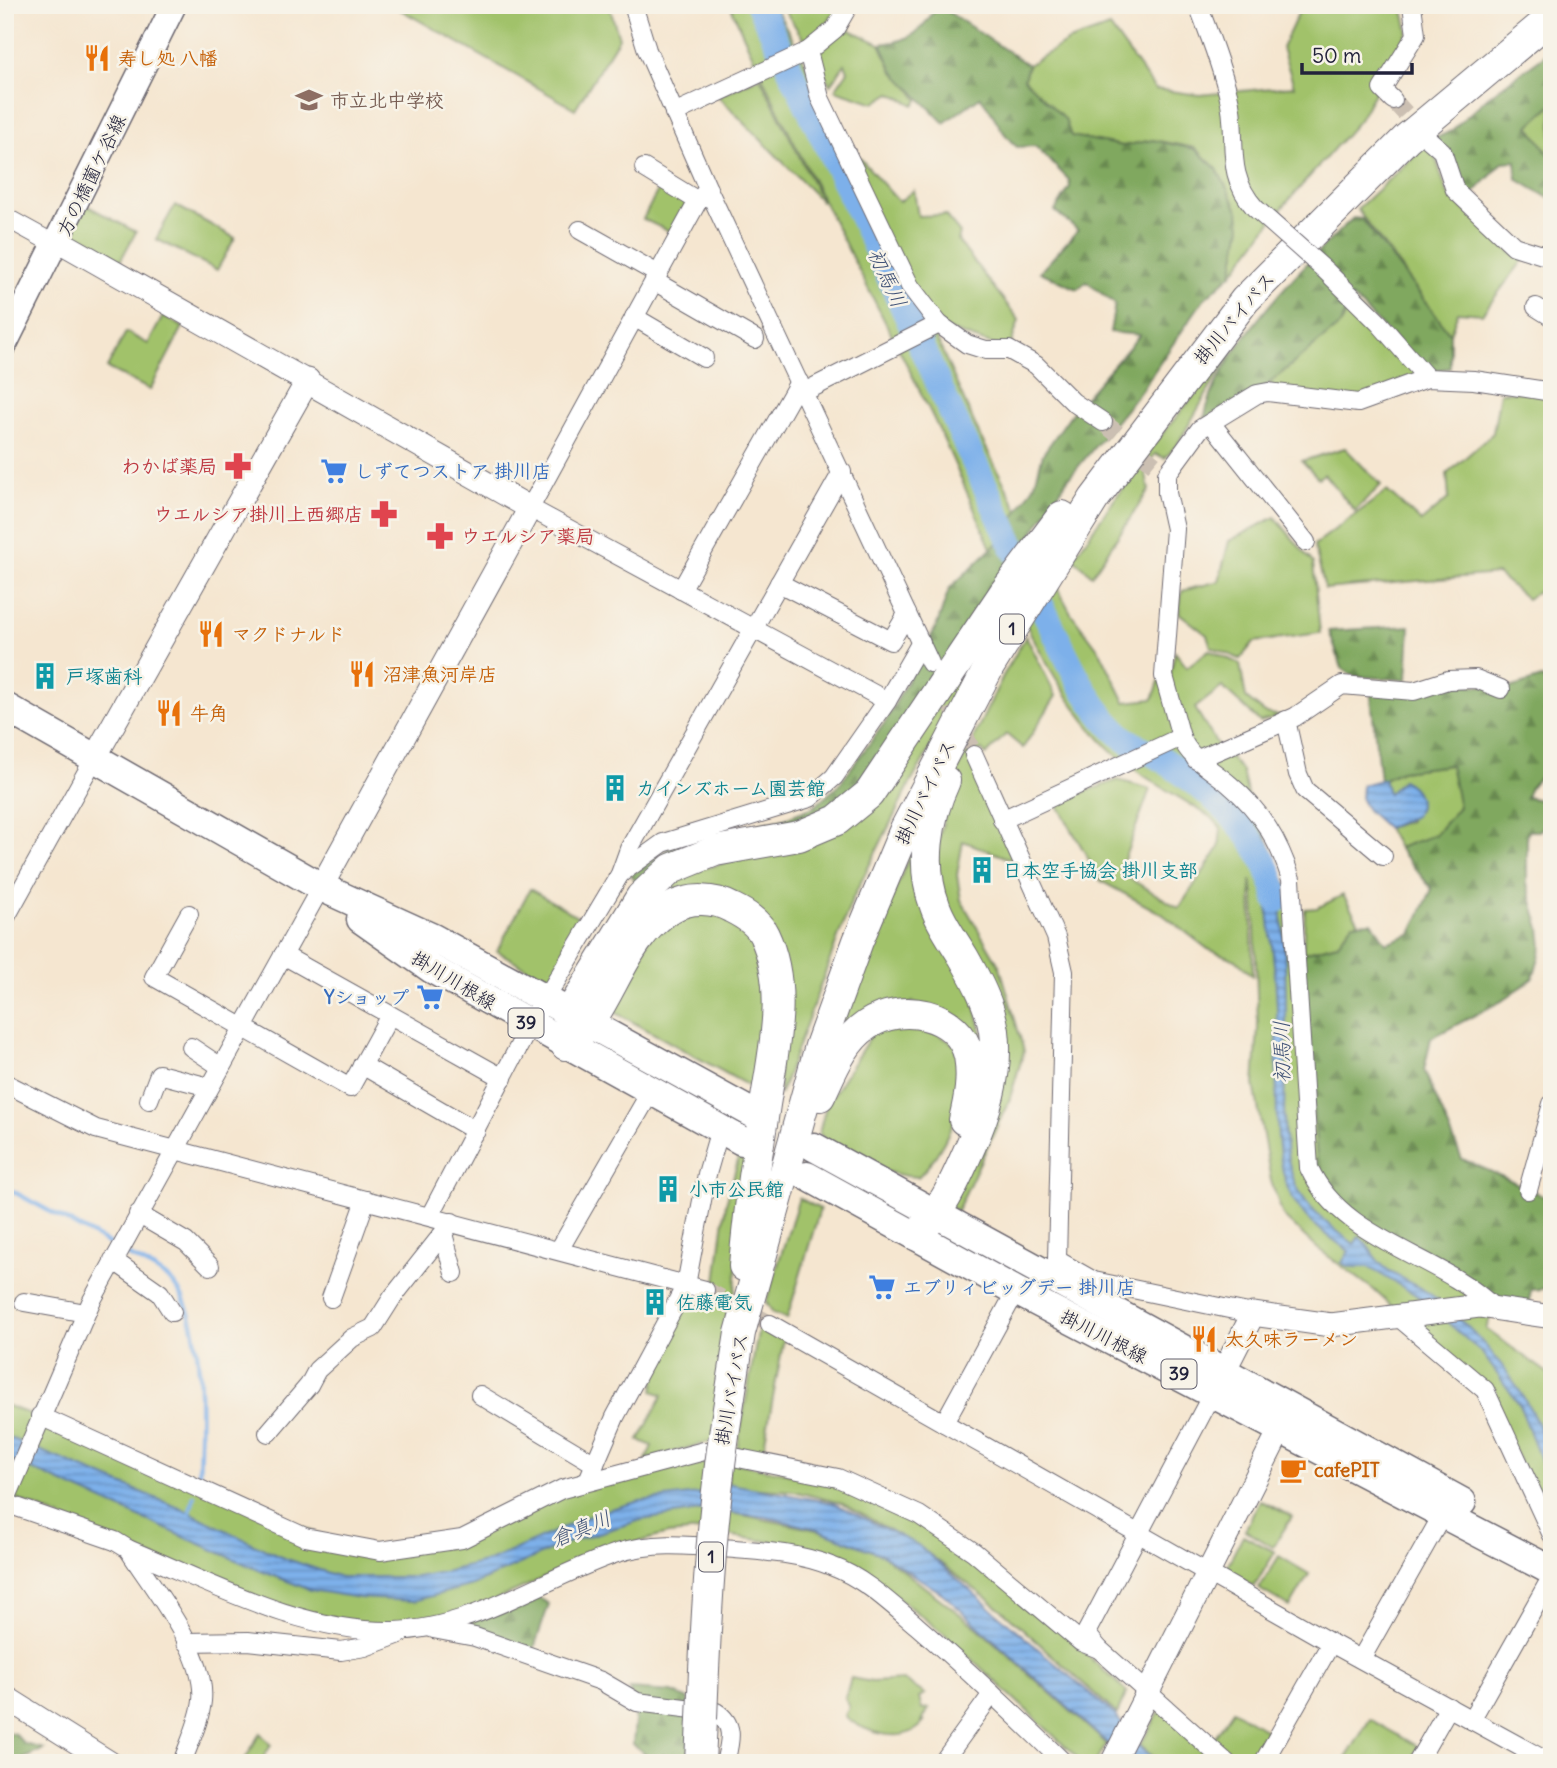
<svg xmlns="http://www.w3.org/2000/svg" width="1557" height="1768" viewBox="0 0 1557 1768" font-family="Delius,'Klee One',sans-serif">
<defs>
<pattern id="forest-firs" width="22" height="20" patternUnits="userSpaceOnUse" patternTransform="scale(1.75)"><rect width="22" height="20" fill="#80a85e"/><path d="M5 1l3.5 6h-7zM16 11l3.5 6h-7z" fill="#68884f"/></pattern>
<pattern id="water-rules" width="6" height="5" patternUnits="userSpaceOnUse" patternTransform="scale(1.75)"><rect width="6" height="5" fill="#7db0ea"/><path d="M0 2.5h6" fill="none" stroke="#668fbf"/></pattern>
</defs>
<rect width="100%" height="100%" fill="#f7f3e8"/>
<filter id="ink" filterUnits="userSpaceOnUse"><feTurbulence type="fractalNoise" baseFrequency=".0143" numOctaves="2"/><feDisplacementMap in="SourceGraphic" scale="14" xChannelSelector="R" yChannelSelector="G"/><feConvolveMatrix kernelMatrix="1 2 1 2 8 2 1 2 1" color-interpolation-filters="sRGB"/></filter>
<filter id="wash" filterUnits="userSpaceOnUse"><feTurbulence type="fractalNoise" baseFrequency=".00686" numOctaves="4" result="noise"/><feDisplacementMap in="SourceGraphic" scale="28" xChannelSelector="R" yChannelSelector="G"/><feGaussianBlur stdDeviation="1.57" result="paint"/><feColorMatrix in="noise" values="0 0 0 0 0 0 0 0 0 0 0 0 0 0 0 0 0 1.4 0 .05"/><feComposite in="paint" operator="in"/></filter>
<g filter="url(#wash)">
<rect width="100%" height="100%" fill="#f5e6d0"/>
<g fill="#a1c26a" stroke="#627252" stroke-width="2">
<path d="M392 5H609L619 38 575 109Z"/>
<path d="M730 5H774L851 148 899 202 914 190 918 216 945 215 960 233 958 241 1019 320 1009 350 930 324 980 436 1054 581 1071 613 1101 653 1125 702 1153 699 1165 664 1170 675 1175 652 1187 667 1209 650 1240 664 1246 698 1265 713 1282 716 1260 722 1222 687 1195 708 1220 749 1224 750 1242 771 1248 796 1287 885 1298 1023 1494 1308 1486 1329 1549 1374 1552 1530 1487 1394 1374 1290 1317 1248 1283 1216 1271 1181 1254 1084 1258 1028 1254 897 1251 880 1253 976 1236 960 1208 949 1162 914 1101 881 1056 802 1118 780 1150 789 1121 868 1124 875 1179 908 1219 848 1221 828 1213 819C1176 793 1131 774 1101 740 1027 657 988 533 940 432 871 289 793 151 730 5Z"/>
<path d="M781 5H839L822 31 805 41Z"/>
<path d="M1302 5H1402L1408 32 1359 120 1276 215 1232 274 1241 226 1236 206 1217 169 1195 148 1153 140 1123 146 1071 136 1024 79 1028 65 1069 41 1110 27 1155 89 1199 95 1294 86 1282 48Z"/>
<path d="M849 19 850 30 880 44 893 71 902 77 918 100 914 105 891 93 875 103 835 90 848 71 845 64 830 85 813 50Z"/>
<path d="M760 77 822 202 718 96Z"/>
<path d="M1552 104V158L1529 126Z"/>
<path d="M1430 141 1447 193 1514 255 1524 259 1482 314 1458 312 1450 334 1357 209Z"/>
<path d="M661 184 689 199 672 233 643 219Z"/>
<path d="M86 205 136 232 119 263 72 239 70 233Z"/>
<path d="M175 205 235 238 217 270 156 239Z"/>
<path d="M1351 301 1420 374 1358 402 1270 390 1271 382 1342 323Z"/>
<path d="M163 316 183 327 150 390 107 368 126 332 148 344Z"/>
<path d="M1234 347 1177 445 1165 458 1155 454 1145 469 1149 490 1092 575 1073 558 1153 445Z"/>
<path d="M1500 392H1552V582L1527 599 1497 574 1325 589 1314 545 1387 491 1421 522 1449 498 1447 474 1493 433Z"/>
<path d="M1345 448 1381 485 1355 511 1324 474 1318 478 1302 461Z"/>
<path d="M1275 517 1313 563 1320 633 1254 642 1240 659 1211 647 1207 635 1179 613 1182 591 1219 581 1229 541Z"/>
<path d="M1012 602 909 786 852 900 780 1095 773 943 701 891 596 982 678 876 783 846Z"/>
<path d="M1026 636 1056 696 1023 748 1006 734 986 755 982 750 970 756 1018 862 963 841 957 875 961 900 1000 967 1024 1051 1009 1101 957 1211 949 1207 1009 1053 947 911 935 852 956 774 1003 676Z"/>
<path d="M1451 765 1459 807 1435 835 1398 848 1387 828 1409 821 1402 780 1388 794 1384 779 1401 771Z"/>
<path d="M921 830 970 984 986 1050 913 1002 837 1045 857 978Z"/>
<path d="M530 889 582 919 550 981 497 951Z"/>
<path d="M1343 895 1359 922 1337 944 1303 953 1305 909 1317 908Z"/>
<path d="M711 907 753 933 772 998 756 1090 611 1010 654 930Z"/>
<path d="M922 1024 955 1045C957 1054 960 1063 962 1072 966 1106 942 1154 918 1177 888 1176 837 1157 819 1133L826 1106 875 1029Z"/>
<path d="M750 1118 734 1301 715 1289 726 1203Z"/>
<path d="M799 1198 820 1209 787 1319 773 1313 766 1302Z"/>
<path d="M712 1303 728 1305 715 1440 646 1460 652 1446 639 1440 663 1395 653 1391 662 1344 685 1306Z"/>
<path d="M759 1327 784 1338 763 1452 737 1449Z"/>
<path d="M5 1405 52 1422 363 1553 434 1545 597 1482 711 1462 727 1512 822 1531 883 1555 979 1629 1107 1744 1095 1763H1083L947 1636 873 1579 837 1559 784 1544 701 1531 668 1534 604 1551 437 1626 362 1629 271 1607 5 1494Z"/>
<path d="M729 1462 828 1481 919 1519 1047 1618 1127 1692 1117 1714 1002 1610 925 1551 876 1522 841 1503 793 1491 728 1487Z"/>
<path d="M1260 1500 1292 1517 1273 1547 1245 1530Z"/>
<path d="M1243 1535 1275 1552 1254 1587 1225 1570Z"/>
<path d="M1279 1556 1309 1574 1290 1607 1259 1589Z"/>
<path d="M851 1678 872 1682 903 1680 925 1694 919 1697 922 1709 929 1708 921 1724 925 1721C906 1746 865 1734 845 1716L849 1706 845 1698Z"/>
<path d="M1161 1710 1220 1763H1159L1140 1745Z"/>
<path d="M1233 1710 1267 1731 1249 1763H1237L1212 1741Z"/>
<path d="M1370 1719 1418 1747 1409 1763H1343Z"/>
<path d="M260 1733 271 1745 260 1763H243Z"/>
</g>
<g fill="url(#forest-firs)" stroke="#51654c" stroke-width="2">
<path d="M938 5 1028 65 1024 79 1065 119 1071 136 1123 146 1153 140 1195 149 1217 169 1239 212 1241 226 1232 274 1204 299 1140 392 1068 479 872 779 845 802 639 886 631 875 672 846 785 818 814 807 838 786 886 721 937 625 949 589 997 543 1034 486 1043 454 1074 410 1140 335 1110 332 1115 304 1087 282 1077 289 1040 272 1078 230 1055 211 1070 187 1069 180 1035 146 1017 147C999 132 995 113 980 97L944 123 893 71 881 44C913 41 921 31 938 5Z"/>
<path d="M1552 50V104L1529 126 1552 158V200L1517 179 1516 161 1503 162C1490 178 1474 190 1463 207L1430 141 1451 131 1489 96Z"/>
<path d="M1353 218 1362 219 1450 334V368L1427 371 1352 297 1340 325 1262 389 1204 419C1217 352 1304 264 1353 218Z"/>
<path d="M1410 626 1407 680 1353 676 1342 668 1329 631Z"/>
<path d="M1542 678 1552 689V765L1530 787 1526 797 1545 801 1551 806C1550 817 1549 824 1539 831H1529L1527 836V884L1540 928 1542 947 1533 978 1502 1001 1431 1038 1424 1070 1462 1159C1477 1166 1545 1194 1552 1202V1288L1531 1290 1529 1301 1494 1308 1319 1190 1303 953 1337 944 1353 923 1372 922 1386 943 1411 934 1432 889 1398 848 1435 835 1459 807 1450 765 1401 771 1380 781 1370 688 1439 683 1510 688Z"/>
<path d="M534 1595 549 1604 533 1651 447 1628Z"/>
<path d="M629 1689 672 1692 688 1699 690 1763H655L633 1744 636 1709Z"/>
<path d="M5 1732 15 1734 24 1744 44 1749 14 1763H5Z"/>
</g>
<g fill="url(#water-rules)" stroke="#506992" stroke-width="2">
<path d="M1384 779 1388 794 1402 780C1417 787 1424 801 1415 816L1387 828 1367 810 1361 800 1362 785Z"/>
<path d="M1274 861C1286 922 1286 984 1286 1047 1286 1091 1277 1147 1298 1189 1310 1213 1333 1228 1354 1244L1359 1237C1369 1244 1371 1254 1379 1262 1393 1278 1418 1284 1434 1297 1490 1342 1552 1415 1552 1489L1519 1404 1482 1353 1418 1296 1368 1267H1348L1342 1263 1349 1251C1327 1235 1305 1221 1292 1197 1269 1156 1279 1057 1277 1007 1275 961 1269 915 1262 870Z"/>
<path d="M5 1436 189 1512 278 1556 340 1577H416L448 1571 489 1561 596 1513 640 1501 707 1493 709 1480 833 1503 918 1545 1116 1716 1139 1746 1157 1763H1129L943 1594 883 1555 817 1529 766 1517 706 1510 641 1520 569 1542 472 1585 414 1601 360 1598 311 1590 261 1571 29 1468 5 1457Z"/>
</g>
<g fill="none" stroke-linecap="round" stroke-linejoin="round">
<g stroke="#7db0ea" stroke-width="4.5">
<path d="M5 1187 115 1247"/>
<path d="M122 1252C137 1261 161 1270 173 1283 208 1323 200 1429 199 1480"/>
<path d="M189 1515 194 1496"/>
</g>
<g stroke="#7db0ea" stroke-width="26">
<path d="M759 5 863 220 1015 551"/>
<path d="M1042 607C1065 651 1085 706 1124 738 1135 747 1150 751 1162 759 1213 793 1266 837 1277 900"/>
</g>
</g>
</g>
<g filter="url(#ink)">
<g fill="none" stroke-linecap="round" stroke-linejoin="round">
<g stroke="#cbbfb2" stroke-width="18" stroke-dasharray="18 9" stroke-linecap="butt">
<path d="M1393 100 1425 135"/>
<path d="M1103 422 1154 464"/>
<path d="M940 682 974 755"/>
<path d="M705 1290 770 1324"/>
</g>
<defs>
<g id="minor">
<path d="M633 5 647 50 708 189 930 663"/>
<path d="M1198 5C1209 34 1221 64 1228 94 1240 137 1222 171 1255 208"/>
<path d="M808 51 820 98 910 286 939 324"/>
<path d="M1393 100 1382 89 1416 35 1412 5"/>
<path d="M674 113 808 51 835 29 849 5"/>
<path d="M1427 138 1442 151 1455 190 1514 246 1552 258"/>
<path d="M644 168 698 201"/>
<path d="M708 189 698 201 530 508 887 701"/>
<path d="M5 217 56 245"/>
<path d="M580 230 658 274"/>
<path d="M1326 271 1379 323 1427 378"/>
<path d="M654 281 755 339"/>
<path d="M1536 307 1552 317"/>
<path d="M634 317 704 358"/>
<path d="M804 392 939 324 967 344 986 350H1009L1036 365 1073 402 1103 422"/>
<path d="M1211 423 1306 542"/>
<path d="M779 583 891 641 907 614"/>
<path d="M681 590 799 382"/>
<path d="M1286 720 1298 774 1305 790 1383 856"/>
<path d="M1181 737C1191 761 1211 768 1230 785 1261 811 1279 841 1291 879L1309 1168C1344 1243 1439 1253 1494 1308"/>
<path d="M974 755 1056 937 1064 972 1057 1260 1094 1281 1253 1314"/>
<path d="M1196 760 1295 717 1342 685 1414 691 1448 680 1476 679 1501 689"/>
<path d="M1002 820 1181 737 1164 676 1175 529 1167 493V474L1200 429 1257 394 1268 392 1358 403 1427 378 1474 380 1552 392"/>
<path d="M620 874 663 843 810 798 834 777 887 701 921 642"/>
<path d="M189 914 154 977 350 1088 390 1015"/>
<path d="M5 919 95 757"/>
<path d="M283 955 503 1078"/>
<path d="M191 1047 221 1067"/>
<path d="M362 1065 476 1131"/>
<path d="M5 1083 96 1129 705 1290"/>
<path d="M149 1100 159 1074 209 1087"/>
<path d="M1528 1190 1552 1104"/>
<path d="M138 1214 186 1242 210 1266"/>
<path d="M430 1216 530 1025 620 874 629 849 842 472"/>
<path d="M443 1234 454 1273"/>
<path d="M559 1250 651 1091"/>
<path d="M113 1260 160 1293 172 1312"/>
<path d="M331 1298 366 1200"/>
<path d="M24 1302 86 1313"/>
<path d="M1396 1315 1485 1390 1552 1535"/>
<path d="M770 1324 1331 1643 1550 1763"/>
<path d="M1216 1387 1086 1633 1099 1649 1227 1763"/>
<path d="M480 1395 595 1464"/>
<path d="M40 1416 305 1537 380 1551 462 1539 562 1489 704 1451 838 1478 919 1515 974 1552 1081 1642 1099 1649"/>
<path d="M944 1423 1016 1291"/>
<path d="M268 1433 309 1385 317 1370 352 1338 373 1328 392 1298 452 1222"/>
<path d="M588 1480 615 1417 686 1285 707 1174 720 1129"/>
<path d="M5 1502 91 1302 321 887"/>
<path d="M5 1503 115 1541 128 1549C153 1589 207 1653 202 1701 200 1721 189 1743 182 1763"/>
<path d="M128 1549C211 1583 301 1633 394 1631 474 1629 543 1578 617 1553 652 1542 686 1545 722 1548 758 1551 796 1552 831 1566 864 1578 890 1603 917 1626 968 1670 1016 1716 1064 1763"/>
<path d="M433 1629 475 1637 601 1681 637 1702 716 1712C736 1725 730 1742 725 1763"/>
<path d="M186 1642 248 1641 341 1651 365 1647 400 1634"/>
<path d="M1361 1659 1443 1514"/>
<path d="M1471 1720 1552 1576"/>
<path d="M942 1763 992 1694"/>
<path d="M1263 1763 1331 1643"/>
<path d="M1417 1763 1449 1707"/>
</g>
<g id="tertiary">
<path d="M59 241 530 508 321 887"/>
<path d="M95 757 308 380"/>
<path d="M1224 1371 1253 1314 1331 1325 1479 1306 1552 1317"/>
<path d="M5 1697 110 1763"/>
<path d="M1112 1763 1281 1428"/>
</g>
<path id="secondary" d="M5 344 174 5"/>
<g id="primary">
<path d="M5 707 321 887 433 938 752 1113"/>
<path d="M361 919 432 969 742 1141"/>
<path d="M814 1147 1462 1502"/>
<path d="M807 1176 1016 1291 1552 1571"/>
</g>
<g id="trunk">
<path d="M566 1045 569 1014 641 897 660 879 671 869 715 851 799 836 837 820 869 794 1004 593 1062 516"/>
<path d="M566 1045C574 1038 583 1031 589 1023 617 983 628 935 671 908 690 897 714 898 732 908 744 914 758 922 764 935 791 992 771 1059 763 1118 755 1167 748 1216 744 1266"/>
<path d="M820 1096C832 1071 843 1041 867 1025 900 1002 959 1012 969 1056 973 1079 969 1099 964 1120"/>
<path d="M916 1235C944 1209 955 1181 971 1145 987 1110 999 1071 994 1031 990 1005 977 981 964 958 954 941 941 924 935 906 920 867 927 819 945 781"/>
<path d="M730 1396 740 1333 820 1046 858 941 905 829 989 667 1094 499 1245 300 1407 138 1552 17"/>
<path d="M700 1763 702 1719"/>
</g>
</defs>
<use href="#minor" stroke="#6c676f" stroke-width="20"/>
<use href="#tertiary" stroke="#6c676f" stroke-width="25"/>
<use href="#secondary" stroke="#6c676f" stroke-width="27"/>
<use href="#primary" stroke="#6c676f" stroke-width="31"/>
<use href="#trunk" stroke="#6c676f" stroke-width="32"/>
<use href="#minor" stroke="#fff" stroke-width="18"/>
<use href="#tertiary" stroke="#fff" stroke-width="23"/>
<use href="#secondary" stroke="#fff" stroke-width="24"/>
<use href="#primary" stroke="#fff" stroke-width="28"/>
<use href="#trunk" stroke="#fff" stroke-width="30"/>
<defs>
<path id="minor-bridge" d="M1255 208 1326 271"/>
<path id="trunk-bridge" d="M702 1719C706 1611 712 1503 730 1396"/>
</defs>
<use href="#minor-bridge" stroke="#6c676f" stroke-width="20" stroke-linecap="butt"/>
<use href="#trunk-bridge" stroke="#6c676f" stroke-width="32" stroke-linecap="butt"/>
<use href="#minor-bridge" stroke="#fff" stroke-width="18"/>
<use href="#trunk-bridge" stroke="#fff" stroke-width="30"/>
</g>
</g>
<defs>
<symbol id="restaurant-bare" viewBox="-9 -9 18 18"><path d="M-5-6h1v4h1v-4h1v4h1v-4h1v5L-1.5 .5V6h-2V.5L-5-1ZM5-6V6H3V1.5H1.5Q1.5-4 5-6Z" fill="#e8710a" stroke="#f7f3e8" stroke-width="2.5" paint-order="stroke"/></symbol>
<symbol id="school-bare" viewBox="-9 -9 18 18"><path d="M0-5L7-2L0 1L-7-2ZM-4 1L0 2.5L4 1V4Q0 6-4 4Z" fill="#8d6e63" stroke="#f7f3e8" stroke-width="2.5" paint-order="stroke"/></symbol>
<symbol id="pharmacy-bare" viewBox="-9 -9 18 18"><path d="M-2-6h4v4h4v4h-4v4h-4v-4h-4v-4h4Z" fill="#e0444e" stroke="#f7f3e8" stroke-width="2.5" paint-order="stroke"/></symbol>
<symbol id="supermarket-bare" viewBox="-9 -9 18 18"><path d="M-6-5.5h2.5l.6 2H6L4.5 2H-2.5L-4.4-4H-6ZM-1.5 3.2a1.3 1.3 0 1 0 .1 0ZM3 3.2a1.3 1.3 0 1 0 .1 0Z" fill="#3f7fe0" stroke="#f7f3e8" stroke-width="2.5" paint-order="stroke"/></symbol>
<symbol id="building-bare" viewBox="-9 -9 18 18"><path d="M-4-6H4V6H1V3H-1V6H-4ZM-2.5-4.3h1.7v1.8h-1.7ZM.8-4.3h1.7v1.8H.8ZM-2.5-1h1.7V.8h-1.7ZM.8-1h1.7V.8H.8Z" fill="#0f9aa8" stroke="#f7f3e8" stroke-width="2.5" paint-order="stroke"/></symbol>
<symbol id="cafe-bare" viewBox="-9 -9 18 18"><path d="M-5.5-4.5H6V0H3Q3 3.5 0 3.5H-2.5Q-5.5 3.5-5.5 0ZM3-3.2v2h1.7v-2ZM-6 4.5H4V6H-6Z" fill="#e8710a" stroke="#f7f3e8" stroke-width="2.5" paint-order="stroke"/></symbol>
</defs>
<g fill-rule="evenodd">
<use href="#restaurant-bare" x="78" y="39" width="38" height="38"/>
<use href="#school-bare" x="290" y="81" width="38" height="38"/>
<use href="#pharmacy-bare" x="219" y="447" width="38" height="38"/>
<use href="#supermarket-bare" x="315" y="452" width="38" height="38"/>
<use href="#pharmacy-bare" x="365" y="495" width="38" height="38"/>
<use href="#pharmacy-bare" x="421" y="517" width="38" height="38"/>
<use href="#restaurant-bare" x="192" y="615" width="38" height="38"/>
<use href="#restaurant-bare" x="343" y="655" width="38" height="38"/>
<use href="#building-bare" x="26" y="657" width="38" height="38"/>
<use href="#restaurant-bare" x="150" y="694" width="38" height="38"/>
<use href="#building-bare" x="596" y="769" width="38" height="38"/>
<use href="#building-bare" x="963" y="851" width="38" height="38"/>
<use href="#supermarket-bare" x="411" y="978" width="38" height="38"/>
<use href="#building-bare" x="649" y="1170" width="38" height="38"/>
<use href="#supermarket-bare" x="863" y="1268" width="38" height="38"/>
<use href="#building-bare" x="636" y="1283" width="38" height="38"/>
<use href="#restaurant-bare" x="1185" y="1320" width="38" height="38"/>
<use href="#cafe-bare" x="1274" y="1451" width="38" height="38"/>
</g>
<g text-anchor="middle" stroke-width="5" stroke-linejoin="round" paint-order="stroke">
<g fill="#f7f3e8" stroke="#62616f" stroke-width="2">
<rect x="1000" y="614.5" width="24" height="29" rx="5"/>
<rect x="508.5" y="1008.5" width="35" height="29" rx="5"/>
<rect x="1161.5" y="1359.5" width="35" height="29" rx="5"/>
<rect x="699" y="1542.5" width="24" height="29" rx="5"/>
</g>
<g font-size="18" font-weight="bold" fill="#22223b">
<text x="1012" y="635">1</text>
<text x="526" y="1029">39</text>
<text x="1179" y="1380">39</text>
<text x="711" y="1563">1</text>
</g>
<g font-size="19" font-weight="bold" fill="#c56008" stroke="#f7f3e8" text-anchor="start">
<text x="118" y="65">寿し処 八幡</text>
<text x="232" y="641">マクドナルド</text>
<text x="383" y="681">沼津魚河岸店</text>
<text x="190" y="720">牛角</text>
<text x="1225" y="1346">太久味ラーメン</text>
<text x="1314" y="1477">cafePIT</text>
</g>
<g font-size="19" font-weight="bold" fill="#785e54" stroke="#f7f3e8" text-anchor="start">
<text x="330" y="107">市立北中学校</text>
</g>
<g font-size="19" fill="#22223b" stroke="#f7f3e8">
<text transform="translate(91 175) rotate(-64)" y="7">方の橋薗ケ谷線</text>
<text transform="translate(1234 318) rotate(-50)" y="7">掛川バイパス</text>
<text transform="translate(925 792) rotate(-64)" y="7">掛川バイパス</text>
<text transform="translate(454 980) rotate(31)" y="7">掛川川根線</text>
<text transform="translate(1104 1336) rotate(27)" y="7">掛川川根線</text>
<text transform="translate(731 1389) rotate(-80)" y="7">掛川バイパス</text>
</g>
<g font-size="19" font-weight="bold" fill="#be3a42" stroke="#f7f3e8" text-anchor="end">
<text x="217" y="473">わかば薬局</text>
<text x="363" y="521">ウエルシア掛川上西郷店</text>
<text x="461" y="543" text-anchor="start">ウエルシア薬局</text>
</g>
<g font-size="19" font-weight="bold" fill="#366cbe" stroke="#f7f3e8" text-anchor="start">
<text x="355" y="478">しずてつストア 掛川店</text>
<text x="409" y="1004" text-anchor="end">Yショップ</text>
<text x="903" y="1294">エブリィビッグデー 掛川店</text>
</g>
<g font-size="19" font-weight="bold" fill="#0d838f" stroke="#f7f3e8" text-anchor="start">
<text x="66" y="683">戸塚歯科</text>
<text x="636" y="795">カインズホーム園芸館</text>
<text x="1003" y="877">日本空手協会 掛川支部</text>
<text x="689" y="1196">小市公民館</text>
<text x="676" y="1309">佐藤電気</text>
</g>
<g font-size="21" font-style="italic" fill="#425478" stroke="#f7f3e8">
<text transform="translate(887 278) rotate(65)" y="7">初馬川</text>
<text transform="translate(1282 1052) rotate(-91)" y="7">初馬川</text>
<text transform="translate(581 1529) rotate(-22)" y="7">倉真川</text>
</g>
</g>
<rect width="1557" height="1768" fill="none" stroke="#f7f3e8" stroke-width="28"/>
<path d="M1302 63v10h110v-10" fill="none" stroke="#22223b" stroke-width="3.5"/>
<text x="1312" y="63" font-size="21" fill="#22223b" stroke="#f7f3e8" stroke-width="5" paint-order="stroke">50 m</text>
</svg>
